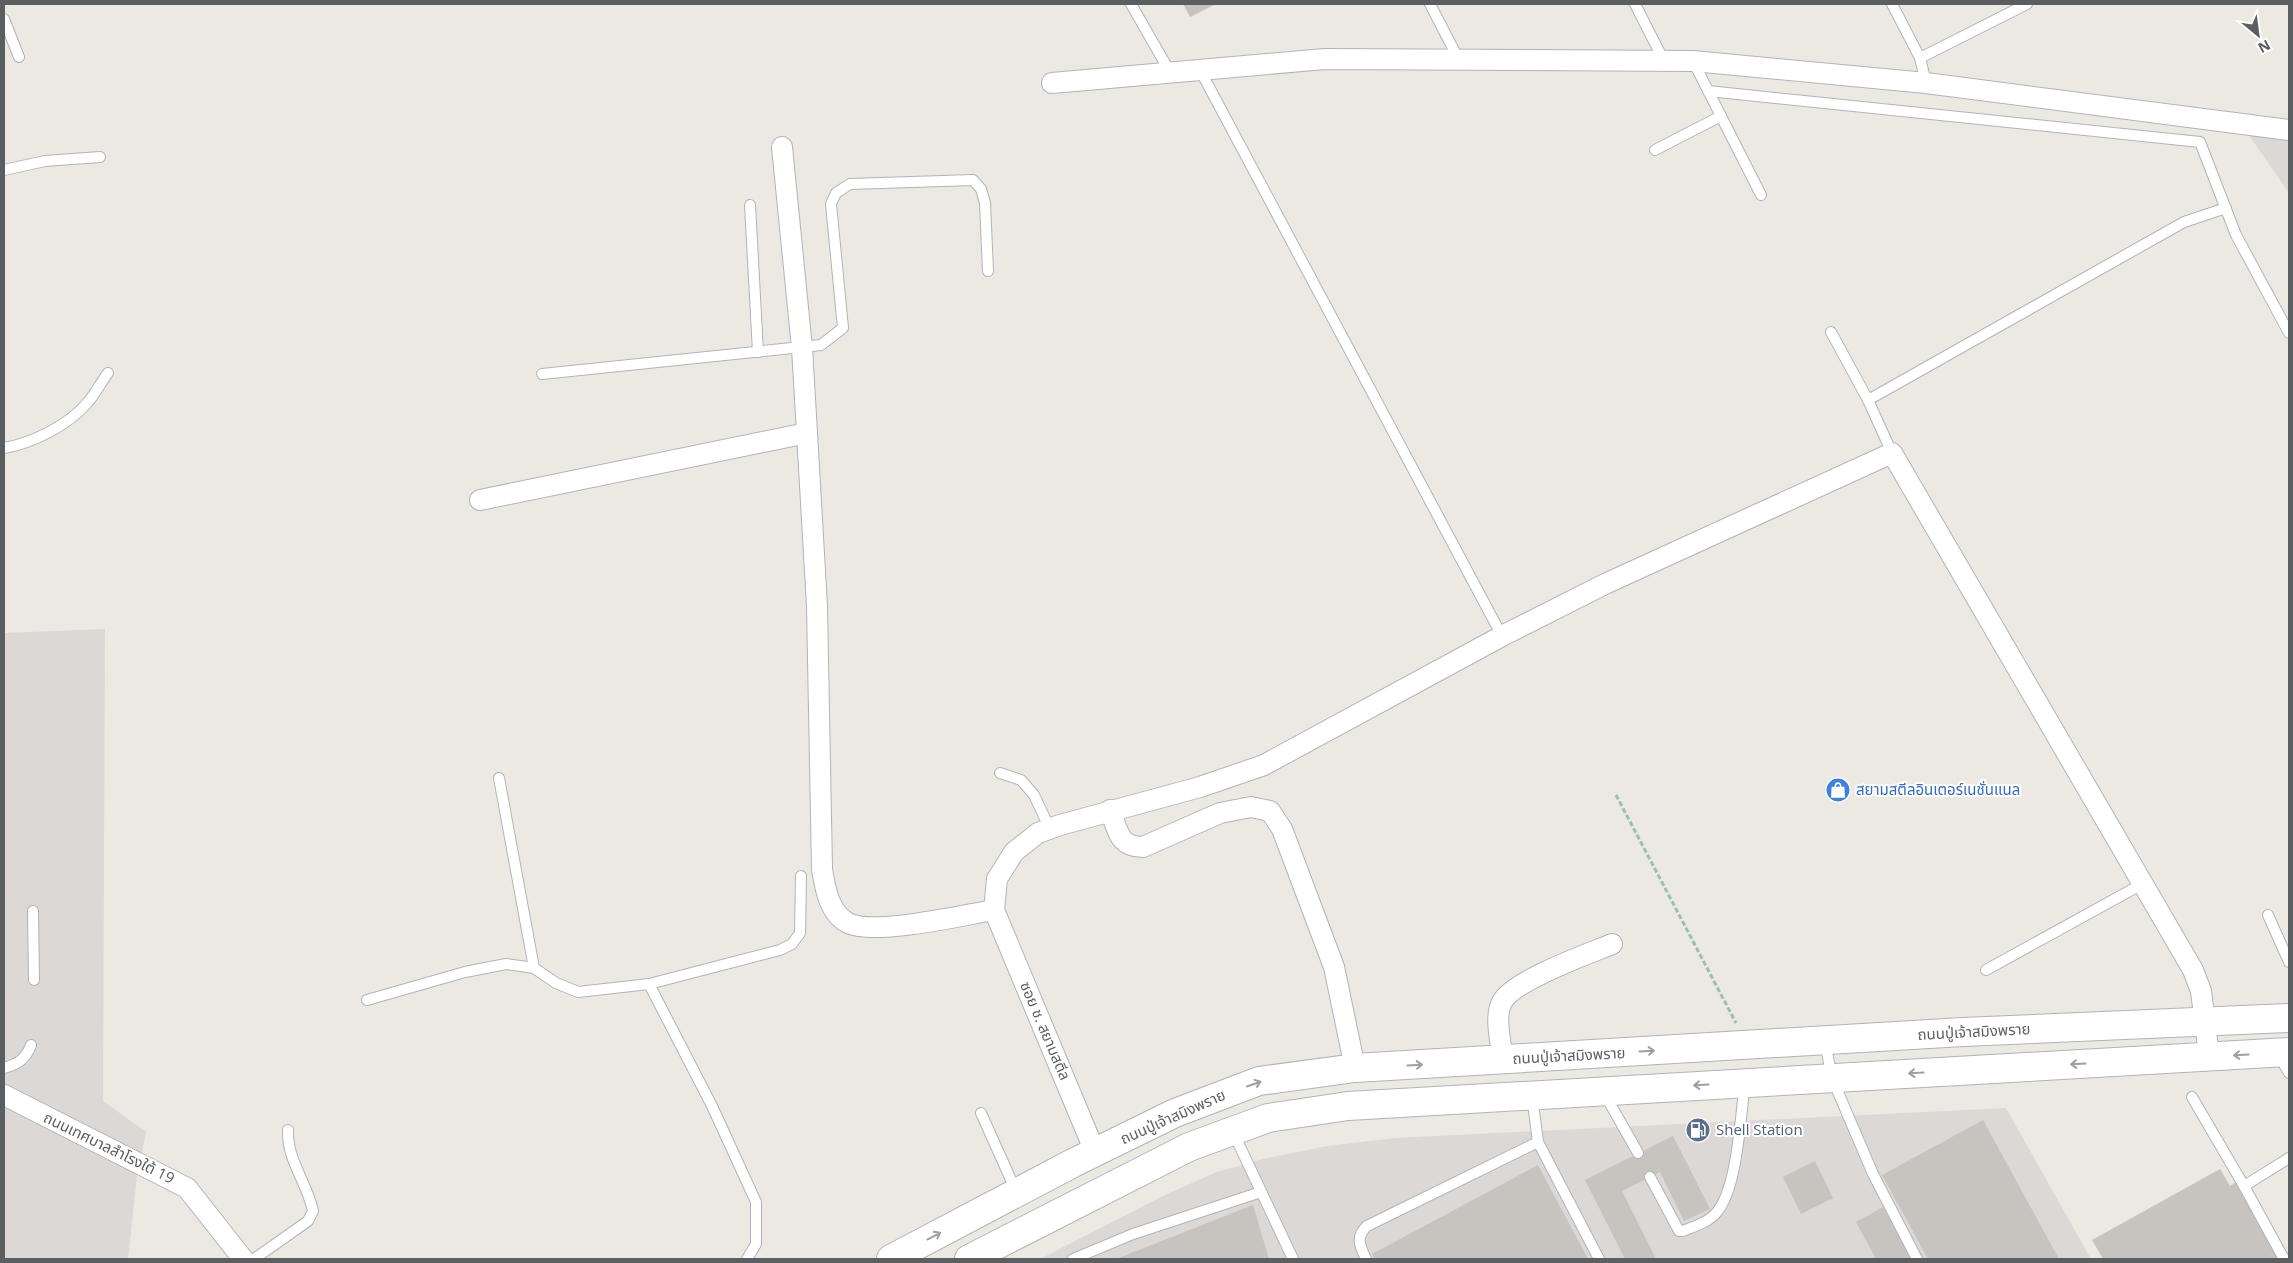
<svg xmlns="http://www.w3.org/2000/svg" width="2293" height="1263" viewBox="0 0 2293 1263" font-family="'Open Sans','Noto Sans Thai',sans-serif">
<rect width="100%" height="100%" fill="#ece9e3"/>
<g fill="#dbd8d5">
<path d="M2246 131 2289 138V194L2287 190Z"/>
<path d="M105 629 103 1101 146 1132 137 1176 128 1259H4V633Z"/>
<path d="M2006 1108 2091 1259H1040L1167 1194 1217 1172 1267 1158 1327 1146 1396 1138Z"/>
</g>
<g fill="#c7c4c0">
<path d="M1183 4H1216L1190 17Z"/>
<path d="M1983 1120 2059 1259H1928L1882 1175Z"/>
<path d="M1673 1136 1710 1209 1684 1221 1660 1172 1622 1191 1656 1259H1625L1585 1180Z"/>
<path d="M1815 1161 1833 1198 1801 1214 1783 1177Z"/>
<path d="M1538 1165 1588 1259H1375L1372 1254Z"/>
<path d="M2220 1169 2230 1186 2236 1182 2278 1259H2103L2092 1240Z"/>
<path d="M1253 1205 1269 1259H1116Z"/>
<path d="M1883 1207 1912 1259H1876L1856 1222Z"/>
</g>
<g fill="none" stroke-linecap="round" stroke-linejoin="round">
<defs>
<g id="lane">
<path d="M1131 4 1170 72"/>
<path d="M1430 4 1459 60"/>
<path d="M1635 4 1664 61"/>
<path d="M1892 4 1920 58 1926 83"/>
<path d="M4 19 19 57"/>
<path d="M1920 58 2027 4"/>
<path d="M1693 61 1761 195"/>
<path d="M1200 70 1502 636"/>
<path d="M1708 91 2200 142 2236 235 2289 333"/>
<path d="M1655 150 1721 116"/>
<path d="M4 170 45 161 100 157"/>
<path d="M750 205 758 352"/>
<path d="M1831 332 1868 400 2184 222 2226 208"/>
<path d="M542 374 821 345 843 328 831 204 836 193 850 184 973 180 981 189 985 203 988 271"/>
<path d="M1868 400 1892 453"/>
<path d="M4 448C33 443 69 425 88 402 96 393 101 382 108 373"/>
<path d="M1000 773 1021 780 1034 795 1050 829"/>
<path d="M499 778 534 968"/>
<path d="M33 911 34 980"/>
<path d="M2268 915 2289 962"/>
<path d="M1986 970 2144 883"/>
<path d="M649 984 712 1106 756 1202V1244L747 1259"/>
<path d="M367 1000 465 972 506 964 534 968 556 983 578 992 649 984 780 950 792 944 800 933 801 876"/>
<path d="M1825 1042 1832 1078 1873 1174 1917 1259"/>
<path d="M2279 1056 2289 1073"/>
<path d="M4 1068C18 1064 26 1059 31 1045"/>
<path d="M1604 1093 1638 1153"/>
<path d="M1532 1096 1538 1142 1599 1259"/>
<path d="M2192 1097 2244 1186"/>
<path d="M981 1113 1016 1191"/>
<path d="M1233 1132 1293 1259"/>
<path d="M1650 1177 1679 1231H1683C1695 1226 1709 1222 1717 1212 1738 1186 1740 1117 1745 1084"/>
<path d="M254 1259 308 1221 313 1211C307 1182 287 1161 288 1130"/>
<path d="M1073 1259 1133 1234 1261 1192"/>
<path d="M1366 1259C1360 1246 1355 1237 1367 1226L1538 1142"/>
<path d="M2284 1259 2244 1186 2289 1158"/>
</g>
<g id="street">
<path d="M1052 83 1325 59 1693 61 1926 83 2289 130"/>
<path d="M782 147 802 348 807 433 817 606 822 869C825 888 829 913 848 923 874 936 963 915 994 910"/>
<path d="M480 500 807 433"/>
<path d="M1110 810C1118 830 1118 847 1143 847L1220 813 1251 807 1270 811 1282 829 1334 967 1355 1068"/>
<path d="M1503 1060C1501 1043 1494 1017 1502 1002 1514 980 1588 954 1612 944"/>
<path d="M4 1095 187 1188 243 1259"/>
<path d="M1095 1152 994 910 997 879 1014 852 1038 833 1060 825 1200 787 1264 765 1502 636 1605 584 1892 453 2193 970 2201 991 2209 1056"/>
</g>
<g id="secondary">
<path d="M891 1259 1073 1163 1175 1113 1259 1081 1355 1068 1963 1032 2289 1018"/>
<path d="M969 1259 1189 1147 1268 1118 1348 1106 2289 1052"/>
</g>
</defs>
<use href="#lane" stroke="#b0b4b7" stroke-width="12"/>
<use href="#street" stroke="#b0b4b7" stroke-width="22"/>
<use href="#secondary" stroke="#b0b3b7" stroke-width="30"/>
<path stroke="#9cc1a4" stroke-width="3" stroke-dasharray="5 2.5" stroke-linecap="butt" d="M1616 795 1736 1023"/>
<use href="#lane" stroke="#fff" stroke-width="10"/>
<use href="#street" stroke="#fff" stroke-width="20"/>
<use href="#secondary" stroke="#fff" stroke-width="28"/>
</g>
<defs><path id="oneway-shaft" d="M-6 0H5M1.5-3L5.5 0L1.5 3" fill="none" stroke-width="1.6" stroke-linecap="round" stroke-linejoin="round" transform="scale(1.25)"/></defs>
<g stroke="#9d9fa1">
<use href="#oneway-shaft" transform="translate(1647 1051) rotate(-3)"/>
<use href="#oneway-shaft" transform="translate(2241 1055) rotate(177)"/>
<use href="#oneway-shaft" transform="translate(2078 1064) rotate(177)"/>
<use href="#oneway-shaft" transform="translate(1415 1065) rotate(-3)"/>
<use href="#oneway-shaft" transform="translate(1916 1073) rotate(177)"/>
<use href="#oneway-shaft" transform="translate(1254 1084) rotate(-19)"/>
<use href="#oneway-shaft" transform="translate(1701 1085) rotate(177)"/>
<use href="#oneway-shaft" transform="translate(934 1236) rotate(-28)"/>
</g>
<defs>
<symbol id="shop-disc" viewBox="-11 -11 22 22"><circle r="9.5" fill="#3f7fe0" stroke="#fff"/><path d="M-5-2.5h2.3a2.7 3.5 0 0 1 5.4 0H5L5.5 6h-11ZM-1.5-2.5h3a1.5 2.3 0 0 0-3 0Z" fill="#fff"/></symbol>
<symbol id="fuel-disc" viewBox="-11 -11 22 22"><circle r="9.5" fill="#5c6f8a" stroke="#fff"/><path d="M-5.5-6h7V0h2V4h1.3V-2.5L3-4.5l.8-.8L6-3V5H2.5V1h-1V6h-7ZM-4.2-4.7v3.2H.2V-4.7Z" fill="#fff"/></symbol>
</defs>
<g fill-rule="evenodd">
<use href="#shop-disc" x="1824" y="776" width="28" height="28"/>
<use href="#fuel-disc" x="1684" y="1116" width="28" height="28"/>
</g>
<g text-anchor="middle" stroke-width="4" stroke-linejoin="round" paint-order="stroke">
<g font-size="15" fill="#366cbe" stroke="#fff" text-anchor="start">
<text x="1856" y="795">สยามสตีลอินเตอร์เนชั่นแนล</text>
</g>
<g font-size="15" fill="#5b5f62" stroke="#fff">
<text transform="translate(1045 1031) rotate(67)" y="5">ซอย ช. สยามสตีล</text>
<text transform="translate(1974 1032) rotate(-3)" y="5">ถนนปู่เจ้าสมิงพราย</text>
<text transform="translate(1569 1056) rotate(-3)" y="5">ถนนปู่เจ้าสมิงพราย</text>
<text transform="translate(1173 1117) rotate(-24)" y="5">ถนนปู่เจ้าสมิงพราย</text>
<text transform="translate(109 1148) rotate(26)" y="5">ถนนเทศบาลสำโรงใต้ 19</text>
</g>
<g font-size="15" fill="#4e5e75" stroke="#fff" text-anchor="start">
<text x="1716" y="1135">Shell Station</text>
</g>
</g>
<rect width="2293" height="1263" fill="none" stroke="#5b5f62" stroke-width="10"/>
<g transform="translate(2258 35) rotate(151)" stroke="#ffffff" stroke-width="4" paint-order="stroke">
<path d="M0-4L9 19L0 12L-9 19Z" fill="#5b5f62"/>
<text y="-8" font-size="14" font-weight="bold" text-anchor="middle" fill="#5b5f62">N</text>
</g>
</svg>
